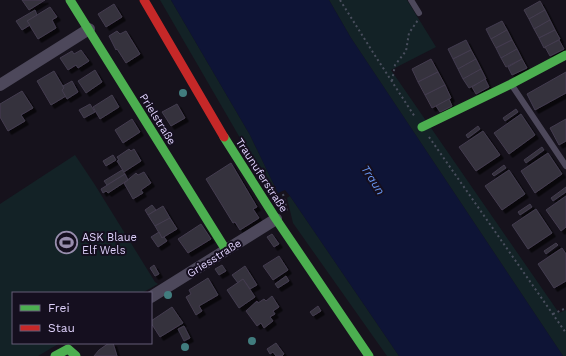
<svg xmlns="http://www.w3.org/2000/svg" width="566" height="356" viewBox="0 0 566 356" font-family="'Work Sans',sans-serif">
<defs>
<filter id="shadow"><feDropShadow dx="3.5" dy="3.5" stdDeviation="0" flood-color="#0009"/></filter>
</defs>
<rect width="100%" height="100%" fill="#16121c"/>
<g fill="#132226">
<path d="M160 0H171L250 135 278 193 285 212 276 200Z"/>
<path d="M329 0H407L436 47 391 70 559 313 566 310V356H563L351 38Z"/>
<path d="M75 155 95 185 155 282 158 284 142 293H13V343H60L38 356H0V204Z"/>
<path d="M290 196 399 356H387L293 223 287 198Z"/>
</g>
<path fill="#0e1436" d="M171 0H329L351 38 563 356H399L290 196 285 190 278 193 250 135Z"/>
<g fill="#35303e" stroke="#443d4f" filter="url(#shadow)">
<path d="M22 0H45L29 10Z"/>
<path d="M540 1 545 10 529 19 524 10Z"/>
<path d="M114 4 122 17 106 27 98 14Z"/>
<path d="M50 7 57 17 52 20 56 28 38 39 27 21Z"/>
<path d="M35 10 37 15 27 21 30 25 22 30 16 21Z"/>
<path d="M545 10 550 20 534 29 529 19Z"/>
<path d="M550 20 555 30 539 38 534 29Z"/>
<path d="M502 21 507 30 491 39 486 29Z"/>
<path d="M507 30 512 40 496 48 491 39Z"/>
<path d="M555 30 560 39 544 48 539 38Z"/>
<path d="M117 31 120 34 126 31 140 54 126 63 117 49 116 50 109 36Z"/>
<path d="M466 40 471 50 453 59 448 49Z"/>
<path d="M512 40 517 49 501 58 496 48Z"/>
<path d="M559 40 564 49 550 56 545 47Z"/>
<path d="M517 49 522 59 506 67 501 58Z"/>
<path d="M81 50 89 61 78 68 76 65 68 70 60 58 72 51 74 54Z"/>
<path d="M471 50 476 59 458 69 453 59Z"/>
<path d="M431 59 438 72 418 82 412 69Z"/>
<path d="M476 59 481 69 463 79 458 69Z"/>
<path d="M522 59 527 68 512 75 508 67Z"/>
<path d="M481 69 486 79 469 88 463 79Z"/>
<path d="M95 70 102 82 86 93 78 81Z"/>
<path d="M54 71 64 88 62 90 66 96 51 105 37 81Z"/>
<path d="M438 72 445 85 425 95 418 82Z"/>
<path d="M566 72V93L535 110 527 94Z"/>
<path d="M485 79 489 87 476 94 472 87Z"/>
<path d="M72 81 78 92 67 99 62 90 64 88 63 86Z"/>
<path d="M445 85 451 98 432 108 425 95Z"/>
<path d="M22 91 33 108 21 115 25 121 8 131 0 117V104Z"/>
<path d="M112 95 119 107 100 119 93 107Z"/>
<path d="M449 99 452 106 440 112 436 106Z"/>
<path d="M90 104 95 112 84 118 79 110Z"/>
<path d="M177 104 185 118 171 126 162 112Z"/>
<path d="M516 109 518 112 505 121 503 118Z"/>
<path d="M521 114 535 135 509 154 494 133Z"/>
<path d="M132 119 140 132 123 143 115 130Z"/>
<path d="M566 119V141L559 145 550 128Z"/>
<path d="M478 126 480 129 468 138 466 135Z"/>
<path d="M483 131 500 155 476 171 459 147Z"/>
<path d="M542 147 544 150 526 163 524 160Z"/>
<path d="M129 149 131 151 134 149 141 161 124 172 117 161 119 160 117 157Z"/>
<path d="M548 153 562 174 535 193 521 171Z"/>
<path d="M113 155 116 160 106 166 103 161Z"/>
<path d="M231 163 257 207 253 209 259 218 240 230 235 222 233 223 206 179Z"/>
<path d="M504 165 506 168 494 176 492 174Z"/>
<path d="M122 170 125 174 107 185 104 181Z"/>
<path d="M509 170 525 194 502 210 485 186Z"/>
<path d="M144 172 151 183 141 190 143 193 133 199 124 183 136 173 138 175Z"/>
<path d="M125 174 128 180 108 193 106 191 103 193 101 189Z"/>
<path d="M566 187V192L553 201 551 198Z"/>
<path d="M566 196V227L561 231 546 210Z"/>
<path d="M530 204 532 207 520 215 518 212Z"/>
<path d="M152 205 156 210 148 215 145 210Z"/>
<path d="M163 206 170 218 155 226 148 215Z"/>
<path d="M536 209 552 233 528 249 512 225Z"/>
<path d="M170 218 177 229 162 238 155 226Z"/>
<path d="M201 224 211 239 188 253 178 239Z"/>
<path d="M159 232 162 238 164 237 167 241 158 247 151 237Z"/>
<path d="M272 234 279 244 274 247 267 237Z"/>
<path d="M556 243 558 245 546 254 544 251Z"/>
<path d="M562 248 566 254V281L554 288 538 264Z"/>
<path d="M279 256 288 270 273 280 263 266Z"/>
<path d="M154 265 159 274 155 276 150 268Z"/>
<path d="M222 265 226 271 219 275 215 269Z"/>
<path d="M245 266 257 285 250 289 243 279 238 283 232 275Z"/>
<path d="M286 276 289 281 278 288 275 284Z"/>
<path d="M208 278 218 295 199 306 202 311 196 315 186 297 191 294 189 290Z"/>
<path d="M243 279 255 297 239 308 227 290Z"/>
<path d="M272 296 279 307 273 311 275 314 270 317 273 321 264 328 261 323 257 326 246 311 257 301 258 303 264 299 266 301Z"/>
<path d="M318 306 321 311 313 316 310 312Z"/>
<path d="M172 307 183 323 160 337 151 323V321Z"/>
<path d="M184 326 190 338 184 341 178 329Z"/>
<path d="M109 343H113L117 356H94L99 350Z"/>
<path d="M276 343 284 354 282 356H276L273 352 270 354 267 349Z"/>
</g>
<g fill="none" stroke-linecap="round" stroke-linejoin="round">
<g stroke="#494e5d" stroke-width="2" stroke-dasharray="2 3" stroke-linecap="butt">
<path d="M340 0 374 54 415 117"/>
<path d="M392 81 395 65 406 51 409 33 418 20"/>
<path d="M429 137 566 333"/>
<path d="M283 194 287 211"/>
<path d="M553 314 566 308"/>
</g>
<g stroke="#4d485b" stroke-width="6">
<path d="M411 0 419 13"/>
<path d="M511 84 566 166"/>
</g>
<g stroke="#4d485b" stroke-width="12">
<path d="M0 85 89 29"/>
<path d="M151 297 276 219"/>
</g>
<g stroke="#4caf50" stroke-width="9">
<path d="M70 0 226 250"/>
<path d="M422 127 511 84 566 55"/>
<path d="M224 137 276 219 369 356"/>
<path d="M55 356 68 349 76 356"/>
</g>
<path stroke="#c62828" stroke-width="9" d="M144 0 224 137"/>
</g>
<g fill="#417c7e">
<circle cx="183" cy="93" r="4"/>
<circle cx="151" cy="110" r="4"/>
<circle cx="168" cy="295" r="4"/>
<circle cx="252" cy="341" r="4"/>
<circle cx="185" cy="347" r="4"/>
</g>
<defs>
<symbol id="stadium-ring" viewBox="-11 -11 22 22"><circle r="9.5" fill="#150f1f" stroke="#988ead" stroke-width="1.5"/><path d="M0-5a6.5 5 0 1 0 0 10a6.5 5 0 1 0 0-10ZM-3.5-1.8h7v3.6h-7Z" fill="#988ead"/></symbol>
</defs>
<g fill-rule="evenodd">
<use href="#stadium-ring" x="54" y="230" width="25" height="25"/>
</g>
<g text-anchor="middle" stroke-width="4" stroke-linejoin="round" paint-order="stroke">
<g font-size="11" fill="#ded1fb" stroke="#150f1f">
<text transform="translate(158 119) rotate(58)" y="4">Prielstraße</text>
<text transform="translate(262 175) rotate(57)" y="4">Traunuferstraße</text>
<text transform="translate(214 258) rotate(-32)" y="4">Griesstraße</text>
</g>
<g font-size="11" fill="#ded1fb" stroke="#150f1f" text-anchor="start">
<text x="82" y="241">ASK Blaue<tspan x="82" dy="13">Elf Wels</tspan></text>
</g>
<g font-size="12" font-style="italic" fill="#6896f1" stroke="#150f1f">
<text transform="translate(373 180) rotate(57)" y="4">Traun</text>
</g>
</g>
<rect x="12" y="292" width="140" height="52" fill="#150f1f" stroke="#655d77"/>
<rect x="20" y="305" width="20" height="6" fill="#4caf50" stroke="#655d77"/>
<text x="48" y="312" font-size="12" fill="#ded1fb">Frei</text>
<rect x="20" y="325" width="20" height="6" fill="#c62828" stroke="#655d77"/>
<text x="48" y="332" font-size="12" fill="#ded1fb">Stau</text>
</svg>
